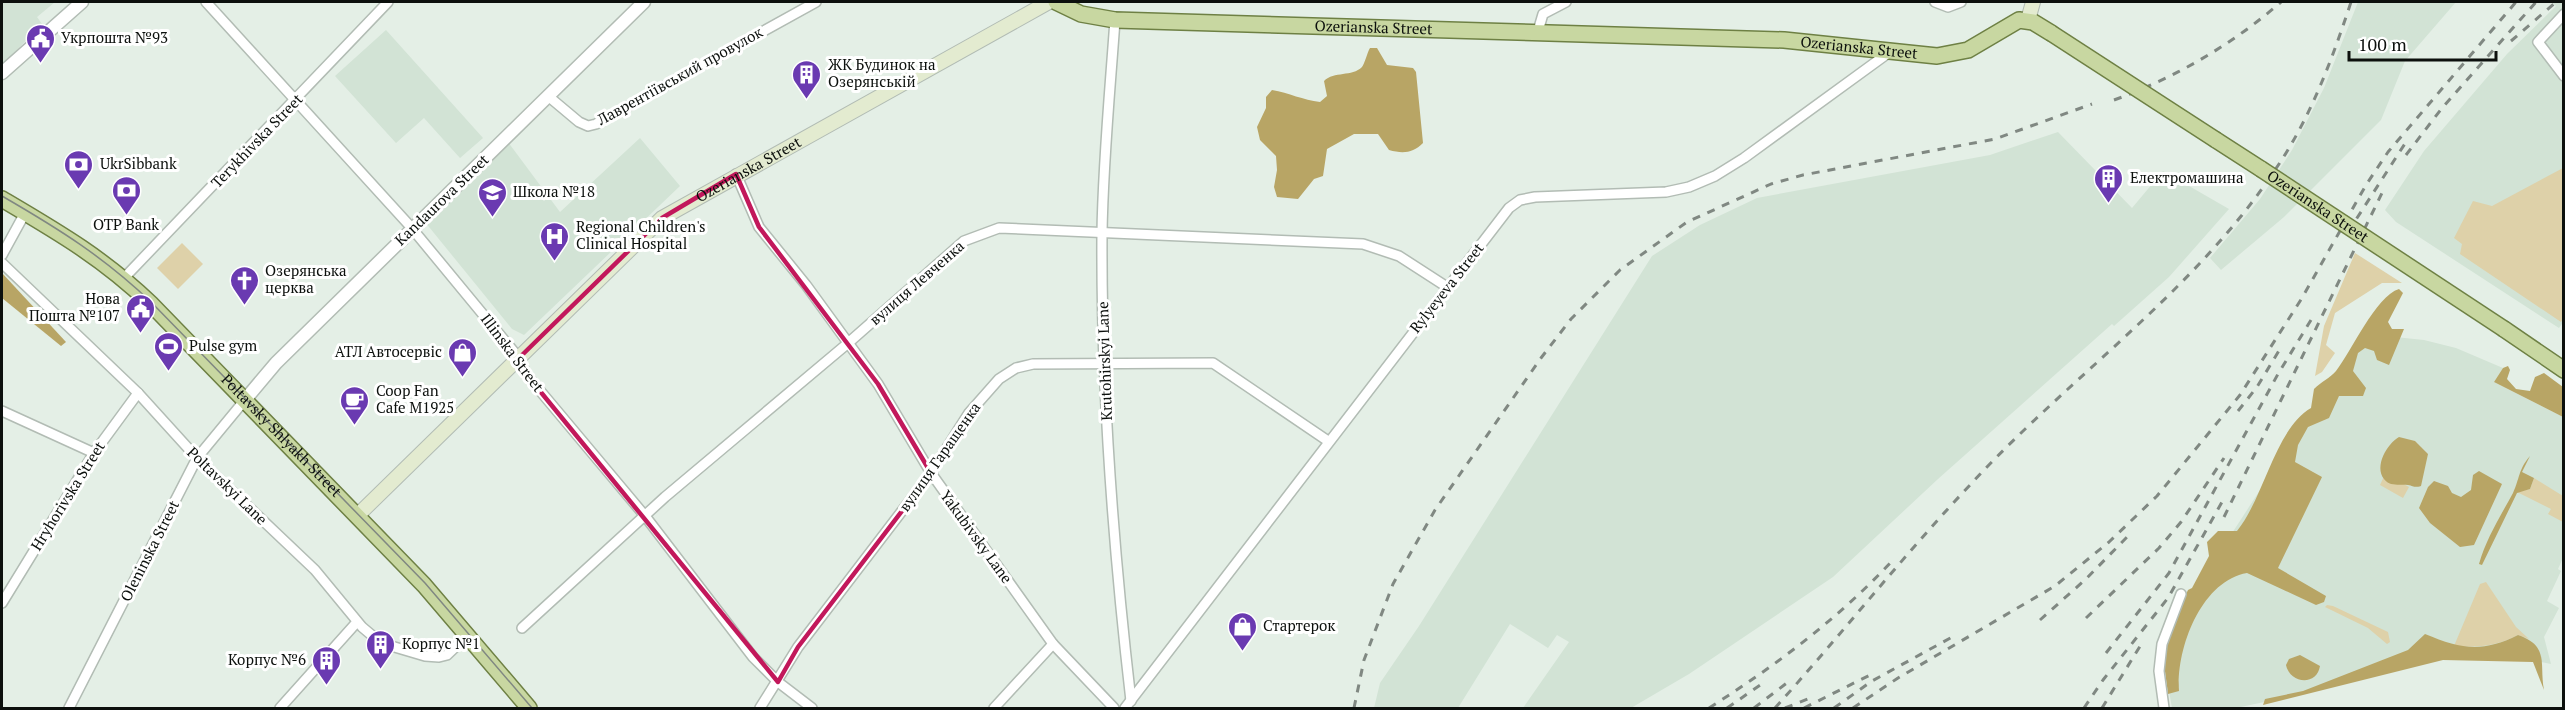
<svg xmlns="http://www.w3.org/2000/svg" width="2565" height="710" viewBox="0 0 2565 710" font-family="'PT Serif',serif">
<rect width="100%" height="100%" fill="#e4efe6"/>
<g fill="#d2e3d5">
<path d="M2 2H55L37 17 42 24 2 65Z"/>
<path d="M2358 2H2456L2405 61 2381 120 2284 217 2221 270 2210 258 2260 199 2292 150 2324 88Z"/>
<path d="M2551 2H2563L2564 321 2559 328 2396 222 2385 210 2424 151 2507 54 2556 6Z"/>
<path d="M386 30 483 138 460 158 424 118 396 143 335 76Z"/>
<path d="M2058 132 2132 208 2163 171 2229 209 2169 277 2114 326 2112 324 1938 479 1833 577 1689 674 1631 708H1523L1569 642 1557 635 1548 648 1510 624 1458 708H1374L1380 683 1419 626 1652 256 1700 225 1757 198 1990 155Z"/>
<path d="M640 138 680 186 524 335 512 329 425 222 508 142 560 212Z"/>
<path d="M2395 337 2424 340 2456 348 2503 368 2494 382 2563 417V558L2558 569 2561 571 2547 601 2559 608 2544 637 2551 664 2531 660 2444 657 2317 691 2236 708H2172L2169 691 2175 621 2358 339Z"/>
</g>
<g fill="#ded1a9">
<path d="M2563 168 2564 318 2561 322 2460 254 2462 244 2454 238 2473 201 2492 206Z"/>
<path d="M182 243 203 264 178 289 157 268Z"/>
<path d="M2355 253 2402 283H2382L2335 313 2326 345 2335 353 2322 372 2315 376 2324 326Z"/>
<path d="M2385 474 2409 487 2403 498 2380 485Z"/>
<path d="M2534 478 2563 496V522L2548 514 2551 509 2517 492 2530 489Z"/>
<path d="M2486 582 2516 627 2529 639 2518 635C2497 646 2478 648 2454 646L2480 584Z"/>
<path d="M2327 605 2333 606 2388 632 2390 642 2387 644 2368 628 2325 607Z"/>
</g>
<g fill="#b8a565">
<path d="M1370 48H1377L1387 65 1413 68 1416 72 1423 143C1413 153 1403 154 1389 150L1378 134H1354L1327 149 1323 176 1314 179 1298 199 1277 197 1274 187 1277 170 1276 156 1260 140 1257 127 1266 108V97L1272 90C1289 93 1303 100 1320 102L1327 96 1324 81C1334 71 1352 77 1362 67 1365 63 1367 53 1370 48Z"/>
<path d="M2 273 66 342 61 346 2 298Z"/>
<path d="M2399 289 2403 293 2388 322 2392 329H2404L2389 365 2377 360 2374 351 2365 348 2358 353 2353 371 2366 388 2363 396H2339L2329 418 2308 427 2298 445 2295 462 2322 477 2278 568 2326 596 2324 602 2316 605 2247 573C2201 581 2176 649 2179 691L2168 694 2164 664 2170 628 2188 590 2192 588 2209 556 2207 542 2218 531H2237C2265 496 2275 429 2311 408L2314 389C2321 382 2330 378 2336 371 2351 352 2376 296 2399 289Z"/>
<path d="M2508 366 2510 370 2507 379 2516 389 2530 391 2535 377 2544 373 2563 387V417L2494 382 2503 368Z"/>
<path d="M2399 437 2415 441 2428 454 2421 486C2414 488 2414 486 2408 485 2400 484 2390 487 2384 479 2374 466 2387 444 2399 437Z"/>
<path d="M2530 456 2522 472 2534 478 2530 489 2517 493 2482 565 2479 564C2486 539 2501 515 2513 493 2520 478 2518 470 2530 456Z"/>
<path d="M2479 471 2502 484 2474 545 2460 547 2430 523 2419 508 2428 487 2434 481 2448 486 2452 493 2461 497 2471 490 2473 475Z"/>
<path d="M2425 634C2461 649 2482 653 2518 635 2550 646 2539 664 2544 690L2533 662 2443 660 2263 705 2265 699 2303 691 2408 650Z"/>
<path d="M2300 655 2320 666C2317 686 2290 684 2286 665L2289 659Z"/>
</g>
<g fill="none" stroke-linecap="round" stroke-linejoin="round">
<defs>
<g id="minor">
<path d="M206 2 410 226 519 358 526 374 645 516 753 657 778 682 812 708"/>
<path d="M1935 2 1948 7 1961 2"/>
<path d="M2564 14 2538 42 2564 76"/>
<path d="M1115 20C1110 91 1103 162 1102 233 1101 390 1113 546 1131 701"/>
<path d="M1538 31 1543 14 1566 2"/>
<path d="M548 96 579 122 588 126 596 124 816 2"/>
<path d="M736 174 759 227 806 285 878 384 931 473 1053 644 1114 708"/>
<path d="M2 255 25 213"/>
<path d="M2 263 138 393 197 458 315 570 362 627 381 643 425 656 439 657 447 655 468 635"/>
<path d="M124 278 388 2"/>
<path d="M2 411 94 453"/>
<path d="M2 603 94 453 138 393"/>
<path d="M522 628 665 497 847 344 964 241 999 228 1363 244 1399 256 1447 287"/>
<path d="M69 708 197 458 244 401"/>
<path d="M280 708 357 622"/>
<path d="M760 708 798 647 931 473 969 413 999 379 1016 368 1033 364 1213 363 1328 441"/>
<path d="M994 708 1053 644"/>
<path d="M1125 708 1509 208 1520 200 1535 197 1666 192 1689 187 1715 176 1744 158 1891 51"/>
<path d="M2164 708 2159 671 2162 644 2181 594"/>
</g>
<g id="tertiary">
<path d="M2 73 82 2"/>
<path d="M244 401 276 363 644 2"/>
</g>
<g id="secondary">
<path d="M2028 20 2033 2"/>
<path id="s1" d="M358 515 662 218 1049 2"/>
</g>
<g id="primary">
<path id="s2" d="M1056 2 1081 14 1115 20 1784 40 1937 56 1968 50 2019 20 2033 22 2051 33"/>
<path d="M2216 140 2261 169"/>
<path d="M2 199C58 232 103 258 151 304L424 585 529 708"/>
<path d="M2504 329 2564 370"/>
</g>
</defs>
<use href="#minor" stroke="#b2bcb4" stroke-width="12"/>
<use href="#tertiary" stroke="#b2bcb4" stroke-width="15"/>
<use href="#secondary" stroke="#b2bcb4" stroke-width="16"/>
<use href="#primary" stroke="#6e8044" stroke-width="18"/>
<use href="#minor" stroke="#fff" stroke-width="9"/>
<use href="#tertiary" stroke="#fff" stroke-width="12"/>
<use href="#secondary" stroke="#e3ebd0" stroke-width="14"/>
<use href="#primary" stroke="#c8d7a1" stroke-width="15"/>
<path stroke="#808882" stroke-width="1.5" id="s3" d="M2 196C59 229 104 257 152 303L425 583 532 708"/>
<g stroke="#808882" stroke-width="3" stroke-dasharray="8 8" stroke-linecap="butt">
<path d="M2511 41 2556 2"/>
<path d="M2114 100C2175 78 2233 44 2281 2"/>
<path d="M2406 155 2442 108 2536 2"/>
<path d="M2348 232 2406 142"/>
<path d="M2238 411 2257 387 2280 349"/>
<path d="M2224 517 2382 193"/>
<path d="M2086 618 2159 548 2181 522 2224 458"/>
<path d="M2040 620 2086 579 2127 537"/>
<path d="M2106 653 2169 573 2278 374 2311 320"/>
<path d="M1354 708 1364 660 1393 584 1435 510 1541 358 1571 319 1620 270 1687 222 1771 184 1803 175 1995 139 2092 104"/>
<path d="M1709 708C1775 666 1838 619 1892 561"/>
<path d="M1727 708 1766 681"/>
<path d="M1754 708 1792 679"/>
<path d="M1775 708C1841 635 1902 557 1970 485 2068 378 2194 292 2275 170 2310 119 2332 60 2351 2"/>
<path d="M1785 708 1813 697"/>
<path d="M1804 708 1874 673"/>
<path d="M1834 708 1872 681 1954 636"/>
<path d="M1853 708 1898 678 2055 586 2109 542 2157 496 2240 395 2302 298 2366 185 2388 152 2516 2"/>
<path d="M2084 708 2103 680 2168 598 2222 502"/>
<path d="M2102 708 2142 643"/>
</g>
<defs>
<g id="primary-bridge">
<path d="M2051 33 2216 140"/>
<path id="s4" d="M2261 169 2504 329"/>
</g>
</defs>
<use href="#primary-bridge" stroke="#6e8044" stroke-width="18" stroke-linecap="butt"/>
<use href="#primary-bridge" stroke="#c8d7a1" stroke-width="15"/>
</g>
<path fill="none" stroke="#c2185b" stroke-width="4.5" stroke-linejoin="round" d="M736 174 759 227 878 384 931 473 798 647 778 682 526 374 519 358 662 218Z"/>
<defs>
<symbol id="civic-pin" viewBox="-11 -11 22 30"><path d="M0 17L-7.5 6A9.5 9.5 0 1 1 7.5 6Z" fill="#6a3ab1" stroke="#fff"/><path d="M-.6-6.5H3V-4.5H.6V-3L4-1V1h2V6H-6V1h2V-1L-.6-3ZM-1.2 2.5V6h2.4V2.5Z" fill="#fff"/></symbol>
<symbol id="building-pin" viewBox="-11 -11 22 30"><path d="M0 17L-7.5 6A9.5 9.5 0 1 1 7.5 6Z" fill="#6a3ab1" stroke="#fff"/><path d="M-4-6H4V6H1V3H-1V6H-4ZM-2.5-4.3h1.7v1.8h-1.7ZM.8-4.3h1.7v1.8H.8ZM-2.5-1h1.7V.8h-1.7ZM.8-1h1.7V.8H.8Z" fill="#fff"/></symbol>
<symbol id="bank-pin" viewBox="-11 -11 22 30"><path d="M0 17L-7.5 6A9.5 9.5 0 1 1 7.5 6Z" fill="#6a3ab1" stroke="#fff"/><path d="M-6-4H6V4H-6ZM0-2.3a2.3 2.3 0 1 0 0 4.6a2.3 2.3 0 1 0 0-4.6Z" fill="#fff"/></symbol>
<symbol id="school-pin" viewBox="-11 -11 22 30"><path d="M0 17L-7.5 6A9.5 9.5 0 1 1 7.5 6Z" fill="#6a3ab1" stroke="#fff"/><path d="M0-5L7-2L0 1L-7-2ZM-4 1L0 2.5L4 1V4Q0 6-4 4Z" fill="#fff"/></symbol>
<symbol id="hospital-pin" viewBox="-11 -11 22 30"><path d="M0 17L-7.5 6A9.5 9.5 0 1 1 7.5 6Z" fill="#6a3ab1" stroke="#fff"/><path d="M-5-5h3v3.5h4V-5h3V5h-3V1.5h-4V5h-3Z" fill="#fff"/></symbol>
<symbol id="church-pin" viewBox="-11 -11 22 30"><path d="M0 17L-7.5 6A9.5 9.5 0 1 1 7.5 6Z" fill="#6a3ab1" stroke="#fff"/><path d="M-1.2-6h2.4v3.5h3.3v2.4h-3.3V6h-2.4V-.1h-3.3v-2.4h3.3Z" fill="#fff"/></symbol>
<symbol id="stadium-pin" viewBox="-11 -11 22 30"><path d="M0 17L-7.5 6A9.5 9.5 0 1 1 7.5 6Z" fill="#6a3ab1" stroke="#fff"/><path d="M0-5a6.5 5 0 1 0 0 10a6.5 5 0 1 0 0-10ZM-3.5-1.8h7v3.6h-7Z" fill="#fff"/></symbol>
<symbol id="shop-pin" viewBox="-11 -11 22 30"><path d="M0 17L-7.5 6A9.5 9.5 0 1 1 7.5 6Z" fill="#6a3ab1" stroke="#fff"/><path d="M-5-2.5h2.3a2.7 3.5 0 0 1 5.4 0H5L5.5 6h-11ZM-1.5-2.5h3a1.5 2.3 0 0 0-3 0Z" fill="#fff"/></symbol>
<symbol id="cafe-pin" viewBox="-11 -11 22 30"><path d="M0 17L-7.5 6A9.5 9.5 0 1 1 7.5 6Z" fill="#6a3ab1" stroke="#fff"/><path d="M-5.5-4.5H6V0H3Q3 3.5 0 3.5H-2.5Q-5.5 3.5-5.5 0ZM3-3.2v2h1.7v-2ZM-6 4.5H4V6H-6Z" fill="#fff"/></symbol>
</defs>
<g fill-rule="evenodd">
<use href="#civic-pin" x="24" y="22" width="33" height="45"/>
<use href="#building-pin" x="790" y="58" width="33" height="45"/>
<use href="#bank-pin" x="62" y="148" width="33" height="45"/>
<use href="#building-pin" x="2092" y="162" width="33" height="45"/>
<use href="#bank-pin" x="110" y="174" width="33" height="45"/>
<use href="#school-pin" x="476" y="176" width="33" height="45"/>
<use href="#hospital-pin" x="538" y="220" width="33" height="45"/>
<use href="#church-pin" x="228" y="264" width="33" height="45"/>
<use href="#civic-pin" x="124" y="292" width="33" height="45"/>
<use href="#stadium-pin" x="152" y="330" width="33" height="45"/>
<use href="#shop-pin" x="446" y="336" width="33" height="45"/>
<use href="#cafe-pin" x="338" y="384" width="33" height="45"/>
<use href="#shop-pin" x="1226" y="610" width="33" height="45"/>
<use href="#building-pin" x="364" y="628" width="33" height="45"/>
<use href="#building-pin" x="310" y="644" width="33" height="45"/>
</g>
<g text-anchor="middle" stroke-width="6" stroke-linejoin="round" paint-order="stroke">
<g font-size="15" fill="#0c100d" stroke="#fff">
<text dy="5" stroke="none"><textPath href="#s2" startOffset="321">Ozerianska Street</textPath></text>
<text dy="5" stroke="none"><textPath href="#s2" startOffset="807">Ozerianska Street</textPath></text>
<text transform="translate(680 76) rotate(-29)" y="5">Лаврентіївський провулок</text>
<text transform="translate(257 141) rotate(-46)" y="5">Terykhivska Street</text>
<text dy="5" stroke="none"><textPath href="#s1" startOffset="524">Ozerianska Street</textPath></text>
<text transform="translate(442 200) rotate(-44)" y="5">Kandaurova Street</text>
<text dy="5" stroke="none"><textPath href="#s4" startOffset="68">Ozerianska Street</textPath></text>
<text transform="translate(917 283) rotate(-41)" y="5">вулиця Левченка</text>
<text transform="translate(1447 288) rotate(-52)" y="5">Rylyeyeva Street</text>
<text transform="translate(512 353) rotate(53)" y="5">Illinska Street</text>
<text transform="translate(1105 361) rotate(-92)" y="5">Krutohirskyi Lane</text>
<text dy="5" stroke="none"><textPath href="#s3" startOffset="370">Poltavsky Shlyakh Street</textPath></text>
<text transform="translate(940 457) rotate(-55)" y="5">вулиця Гаращенка</text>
<text transform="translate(227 486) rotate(44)" y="5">Poltavskyi Lane</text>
<text transform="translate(68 496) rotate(-58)" y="5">Hryhorivska Street</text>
<text transform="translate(976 537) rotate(54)" y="5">Yakubivsky Lane</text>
<text transform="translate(150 551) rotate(-63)" y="5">Oleninska Street</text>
</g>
<g font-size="15" fill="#0c100d" stroke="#fff" text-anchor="start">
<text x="61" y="43">Укрпошта №93</text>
<text x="828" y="70">ЖК Будинок на<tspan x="828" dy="17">Озерянській</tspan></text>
<text x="100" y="169">UkrSibbank</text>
<text x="2130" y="183">Електромашина</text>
<text x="513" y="197">Школа №18</text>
<text x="126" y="230" text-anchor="middle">OTP Bank</text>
<text x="576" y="232">Regional Children's<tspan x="576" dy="17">Clinical Hospital</tspan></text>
<text x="265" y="276">Озерянська<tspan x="265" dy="17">церква</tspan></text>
<text x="120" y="304" text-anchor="end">Нова<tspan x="120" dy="17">Пошта №107</tspan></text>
<text x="189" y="351">Pulse gym</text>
<text x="442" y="357" text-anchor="end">АТЛ Автосервіс</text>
<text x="376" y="396">Coop Fan<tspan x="376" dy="17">Cafe M1925</tspan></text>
<text x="1263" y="631">Стартерок</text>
<text x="402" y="649">Корпус №1</text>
<text x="306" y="665" text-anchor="end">Корпус №6</text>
</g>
</g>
<rect width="2565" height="710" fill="none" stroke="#0c100d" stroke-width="6"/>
<path d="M2349 51v9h147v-9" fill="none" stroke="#0c100d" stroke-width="3"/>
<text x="2358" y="51" font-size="18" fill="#0c100d" stroke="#ffffff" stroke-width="4.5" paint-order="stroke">100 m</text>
</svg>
